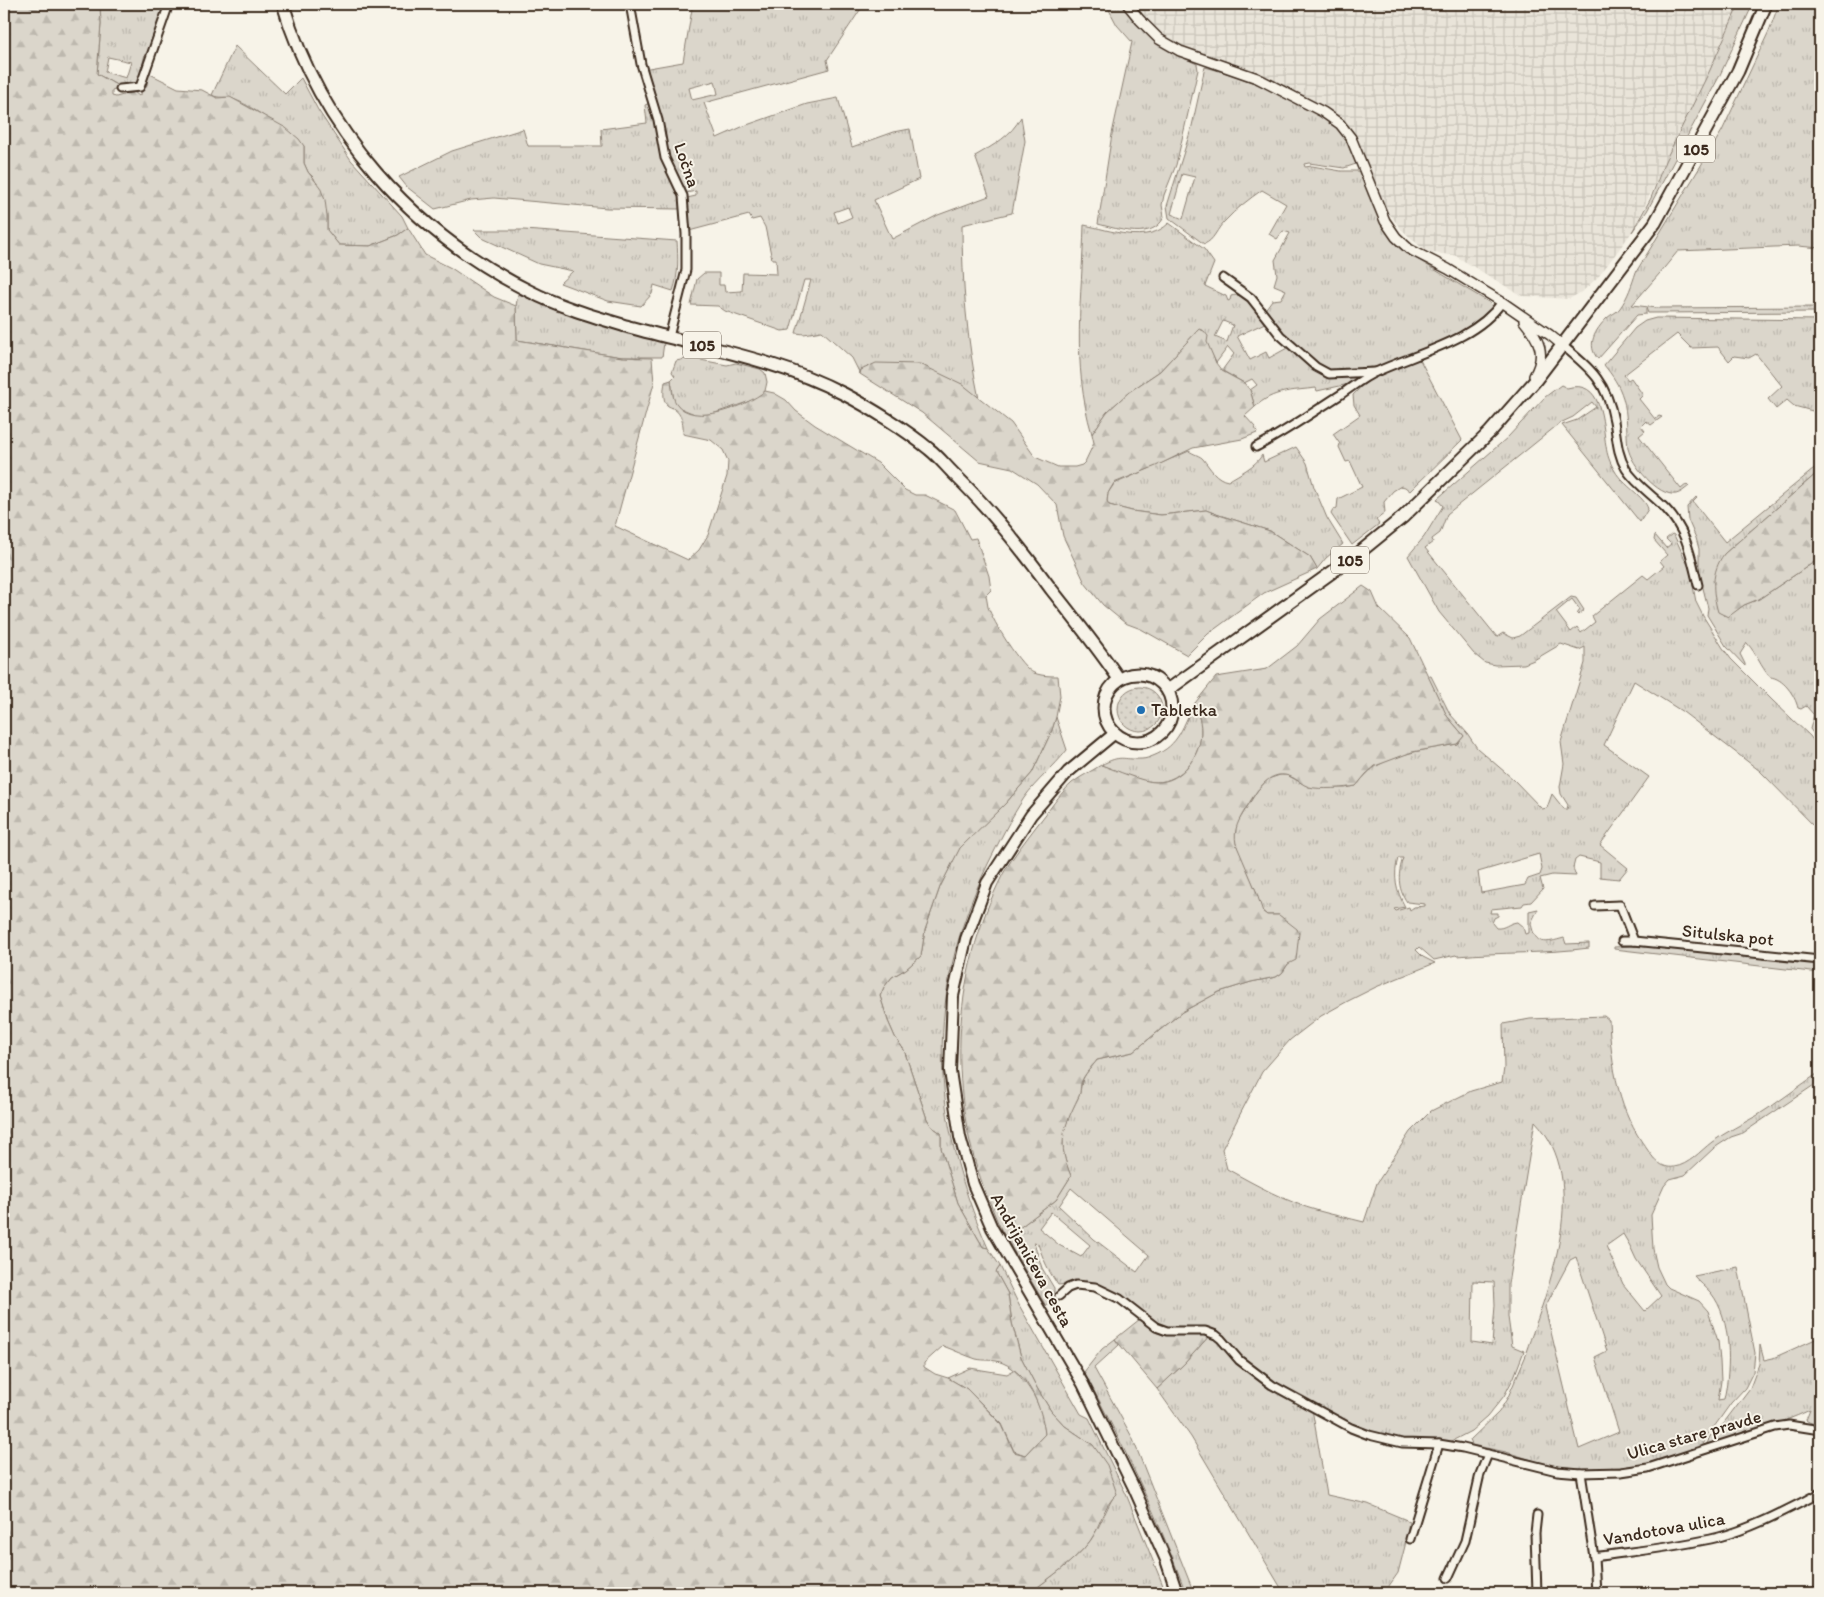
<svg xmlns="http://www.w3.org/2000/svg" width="1824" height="1597" viewBox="0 0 1824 1597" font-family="Itim,sans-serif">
<defs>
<pattern id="industrial-grid" width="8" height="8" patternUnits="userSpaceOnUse" patternTransform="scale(1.25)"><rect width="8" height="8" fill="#e9e4d9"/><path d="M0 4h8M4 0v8" fill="none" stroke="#c9c4ba"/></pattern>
<pattern id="grass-tufts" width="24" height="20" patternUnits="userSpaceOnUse" patternTransform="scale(1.25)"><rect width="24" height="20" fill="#dbd6cb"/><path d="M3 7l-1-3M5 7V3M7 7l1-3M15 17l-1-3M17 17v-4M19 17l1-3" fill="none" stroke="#bdb8ae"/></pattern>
<pattern id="forest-firs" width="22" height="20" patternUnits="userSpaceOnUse" patternTransform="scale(1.25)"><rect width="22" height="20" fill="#dbd6cb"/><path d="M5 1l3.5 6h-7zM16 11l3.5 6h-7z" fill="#bdb8ae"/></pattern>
<pattern id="garden-dots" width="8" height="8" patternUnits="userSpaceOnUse" patternTransform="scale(1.25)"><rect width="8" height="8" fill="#dbd6cb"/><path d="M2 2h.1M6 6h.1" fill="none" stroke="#bdb8ae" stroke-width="1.8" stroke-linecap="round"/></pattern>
</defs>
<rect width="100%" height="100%" fill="#f7f3e8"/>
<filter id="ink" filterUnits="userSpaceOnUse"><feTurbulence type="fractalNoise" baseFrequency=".02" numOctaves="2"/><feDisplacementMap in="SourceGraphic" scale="10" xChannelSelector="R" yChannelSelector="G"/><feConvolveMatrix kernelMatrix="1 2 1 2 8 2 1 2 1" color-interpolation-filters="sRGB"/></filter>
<g filter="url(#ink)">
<path fill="url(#industrial-grid)" d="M1133 4H1739L1710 70 1632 232 1599 276 1583 291 1569 299 1522 296 1454 255 1432 253 1422 248 1401 229 1388 212 1354 136 1346 125 1335 113 1258 73 1176 43 1151 25Z"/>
<g fill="url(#grass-tufts)" stroke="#8b8074" fill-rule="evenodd">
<path d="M93 4H167L149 52 145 54 138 84 120 87 97 74 101 24 100 6ZM108 57 131 62 126 78 105 72Z"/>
<path d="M675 4H864L827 60 829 69 704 103 717 138 744 126 807 104 838 98 852 147 894 132 910 129 919 179 874 200 892 239 938 215 989 196 975 156C994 145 1011 136 1021 117L1025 141 1012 213 962 225C962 282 967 342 979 399L962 384 861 370 860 374 852 358 822 331 804 334 796 333 811 280H804L790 330 782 331 725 311 718 306 691 305 697 279 704 273H719V285H724L725 292 742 291 743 273 777 274 776 259H772L765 227 760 218 752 220 749 215 689 231 687 198 696 196V191L686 193 672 169 667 152 665 133 643 69 683 62 692 9ZM715 81 718 94 692 100 689 88ZM848 207 852 217 838 223 834 212Z"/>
<path d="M1106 4H1121C1143 33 1163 49 1197 64L1198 70 1176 165 1164 195 1162 205 1164 217C1153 241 1118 229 1098 224L1112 134 1132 42 1117 25Z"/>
<path d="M1739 4H1753L1719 77 1647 211 1632 232 1651 198 1665 161 1710 70Z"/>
<path d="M1779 4H1820V248L1798 246 1678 251 1660 273 1632 305 1657 308 1820 307V312L1648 313 1646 308V314L1637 315 1598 359C1586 345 1595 330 1607 318 1611 314 1617 313 1620 308 1628 297 1632 284 1636 272L1722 131 1769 31Z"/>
<path d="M235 46 285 94 301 78 318 110 351 160 402 216 408 228 398 235 370 246 339 245 327 230V216L314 178 308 172 304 163V146C281 130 258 108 231 98 225 96 219 99 212 95Z"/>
<path d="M1205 67C1255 79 1294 100 1337 126L1343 132 1356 164 1344 168 1309 163 1304 164 1305 167 1312 166 1341 171H1359L1373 201 1407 253 1490 303 1492 307 1490 313 1445 341 1383 367 1337 371 1328 370 1318 366 1282 334 1264 311 1272 300 1281 299 1286 290 1274 285 1277 275 1275 260 1290 233 1283 231 1277 239 1269 234 1286 204 1262 190C1249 199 1236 209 1225 221 1217 228 1214 241 1204 244L1169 218 1167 206 1192 126ZM1182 174 1195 177 1183 219 1171 214Z"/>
<path d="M650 103 660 138 664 164 680 197 681 209 607 208 494 198 471 200 435 209 407 187 399 177 452 151 523 129 528 146H602L601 129 647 123 645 105Z"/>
<path d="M1169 223 1204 249 1214 263 1205 286 1226 296 1228 301 1230 300 1231 296C1246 291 1259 311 1267 322L1237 336 1250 360 1266 352 1269 358 1289 347 1315 370 1360 374V379L1349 384 1317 391 1316 388C1292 391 1273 390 1255 407L1250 390 1257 385 1252 379 1244 383 1223 371V369L1234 354 1228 347 1216 363 1199 329 1160 371 1129 392 1107 412 1092 434C1071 363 1082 298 1084 225 1110 230 1147 245 1169 223ZM1223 321 1233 325 1227 342 1215 337Z"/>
<path d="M474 230H524L677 241C678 258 679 274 673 291L654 285 652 294 641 306 608 301 560 283 573 271 539 264 482 238Z"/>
<path d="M518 294 574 317 664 343 662 357H622L517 340 516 306Z"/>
<path d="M1656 318 1820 320V413L1794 406 1787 400 1776 409 1768 399 1782 386 1756 354 1749 358 1734 356 1729 361 1718 347 1691 348 1677 334 1624 375 1628 380 1631 378 1643 395 1639 399 1655 419 1659 416 1662 417 1651 425 1646 421 1641 426 1645 431 1639 436 1681 489 1687 484 1689 486C1685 489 1681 493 1676 494 1658 497 1631 464 1628 448 1626 432 1628 415 1623 398 1619 385 1613 376 1604 365L1635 328 1645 321Z"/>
<path d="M690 358 727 365 736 363 760 369 765 373 767 382 765 391 756 399 733 407 712 414 697 415 680 408 674 401 671 380 675 376 672 372 676 361Z"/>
<path d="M1419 358 1462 440 1410 491 1405 487 1401 486 1393 491 1384 502 1385 513 1376 520 1379 524 1352 545 1331 514 1333 510 1337 508 1338 499 1362 487 1350 461 1346 462 1339 447 1340 444 1333 434 1360 415 1354 405 1353 395C1370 375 1395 367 1419 358Z"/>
<path d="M1561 385 1567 388C1603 378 1602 423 1606 446 1607 455 1610 463 1615 471 1623 485 1645 497 1648 509L1640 522 1562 425 1577 420 1596 407 1592 402 1573 417 1560 423 1447 514 1440 533 1432 539 1433 542 1425 548 1497 637 1503 633 1513 638 1520 636 1571 597 1576 598 1584 610 1578 615 1577 614 1580 610 1572 599 1556 612 1571 632 1577 627 1581 633 1595 622 1592 616 1643 575 1648 579 1664 566 1660 561 1667 555 1654 540 1655 535 1666 548 1671 544 1666 539 1672 534 1674 535 1690 570 1696 602 1703 616 1723 648 1731 659 1773 701 1810 736 1820 750V832L1760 771 1683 712 1634 681 1604 745 1649 777 1600 845 1628 868 1619 879 1600 877V862L1579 857 1575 860 1573 868 1576 876 1552 875 1540 878 1543 889 1531 902 1524 903 1522 906 1491 909 1490 913H1498V916L1494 918 1492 923 1496 928C1505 929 1508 923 1517 922L1523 927 1525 934 1529 933V911L1538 909 1531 923C1535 947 1546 943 1564 938L1566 944 1589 943V948C1545 954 1501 952 1457 956L1456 955 1434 960 1419 947 1416 950 1423 957 1435 963 1376 987 1348 1001 1321 1016 1290 1040 1262 1072 1222 1149 1227 1169C1256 1185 1286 1202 1319 1211 1333 1215 1349 1218 1364 1222L1377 1183 1410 1132 1431 1111 1471 1091 1502 1082 1504 1068 1503 1024 1530 1019 1604 1016 1609 1020C1611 1065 1619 1113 1647 1149 1653 1158 1661 1169 1674 1167 1689 1165 1700 1151 1712 1142 1726 1132 1742 1124 1758 1115 1779 1102 1799 1086 1820 1072V1081L1743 1133 1731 1137 1714 1148 1685 1175 1670 1179 1664 1186 1651 1215 1653 1249 1657 1267 1665 1284 1669 1288 1699 1301 1708 1311 1718 1341 1720 1361 1721 1381 1718 1400 1724 1399C1731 1368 1732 1319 1711 1293 1706 1287 1699 1282 1694 1276L1738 1267 1755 1353 1753 1372 1745 1388 1731 1403 1714 1427 1708 1432 1701 1447 1644 1466 1583 1469 1568 1468 1545 1464 1506 1452 1472 1445 1470 1440 1499 1412 1508 1397 1527 1353 1526 1352C1549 1286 1592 1181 1535 1121L1508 1284V1317L1512 1346 1524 1351 1514 1377 1504 1396 1487 1417 1471 1431 1450 1442 1407 1440 1372 1433 1273 1384 1235 1353 1225 1338 1216 1331 1162 1327 1120 1297 1075 1283 1058 1285C1049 1272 1043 1259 1038 1244L1034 1243 1042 1268 1054 1288V1294L1046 1306 1006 1238 1056 1200 1071 1176C1057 1143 1062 1129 1078 1098 1081 1093 1080 1088 1082 1082 1084 1074 1092 1067 1097 1060L1133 1052 1182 1012 1219 992 1251 982 1276 977 1282 973 1288 964 1279 915H1267L1260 909 1256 891 1239 853 1234 838 1236 825 1257 791 1268 779 1280 775H1287L1309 787 1345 788 1356 786C1362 779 1367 772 1375 767 1399 752 1431 749 1457 744L1464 736 1447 716 1427 676H1431L1450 714 1467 733 1477 748 1513 779 1542 809 1547 808 1552 794 1564 809H1567L1568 805 1561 794 1560 787 1564 764 1561 742 1585 663V647L1579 650 1561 644 1534 660 1524 664 1495 665 1485 663 1474 654 1439 612 1408 556 1424 537 1443 506 1437 499 1508 437 1545 397ZM1539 854 1542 869 1540 875 1528 879 1525 885 1481 893 1478 872ZM1398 858H1403C1398 873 1397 888 1407 902L1425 904V906L1414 907 1410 910 1409 907 1396 911 1394 909 1405 907C1396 890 1393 876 1398 858ZM1071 1188 1149 1255 1137 1272 1094 1239 1059 1206ZM1051 1212 1090 1245 1081 1257 1059 1245 1039 1228ZM1623 1234 1630 1246 1636 1259 1661 1296 1645 1311 1623 1284 1606 1246ZM1576 1257 1607 1351 1595 1357 1619 1432 1579 1449 1545 1307 1570 1260ZM1473 1281 1494 1282 1495 1305 1492 1345 1472 1342Z"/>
<path d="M1296 447 1307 463 1314 487 1327 518 1343 544 1326 558 1317 569 1310 557 1270 531 1219 515 1206 510 1161 515 1132 511 1109 505 1107 501 1108 493 1114 484 1189 451C1193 454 1201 456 1203 459 1210 468 1216 479 1228 481 1239 474 1256 466 1262 455L1264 462Z"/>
<path d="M1820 466V472L1817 473 1724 554 1728 616 1744 605 1759 599 1820 558V743L1810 729 1814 715 1806 706 1801 709 1798 708C1795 695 1783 678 1770 677 1760 666 1757 654 1747 643L1740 654 1745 664V666L1726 646 1707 615 1708 608 1699 572V549L1696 538 1688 520 1687 507 1696 497 1697 498 1693 502 1725 542 1814 469Z"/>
<path d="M1195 703C1197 711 1201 721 1201 730 1202 754 1182 782 1156 782 1140 782 1117 771 1101 765 1122 754 1121 760 1142 759 1146 759 1150 757 1153 756 1181 745 1182 725 1195 703Z"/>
<path d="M1056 717 1067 750C1054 767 1036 781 1024 798 1010 819 999 842 988 864 924 996 930 1116 988 1248L983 1247 958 1203 941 1148V1133L932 1127 927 1119 904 1050 895 1037 888 1021 880 996 884 987 892 977 906 969 921 956 925 930 940 887 960 847 1005 804 1032 773 1052 730Z"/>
<path d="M1633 946 1704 950 1820 963V973L1614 949V947Z"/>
<path d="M1000 1266 1019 1305 1081 1414 1089 1418 1126 1494 1166 1593 1145 1592 1030 1593C1050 1577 1074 1562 1090 1541 1100 1527 1105 1511 1114 1496L1093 1445 1065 1426 1051 1411 1037 1388 1021 1357 1012 1323 1008 1294 996 1272Z"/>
<path d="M1210 1335 1215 1337 1254 1376 1312 1409 1327 1495 1368 1504 1409 1521 1405 1546 1398 1573 1384 1593H1284L1191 1437 1157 1389 1184 1364Z"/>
<path d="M1820 1337V1421C1814 1424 1811 1424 1806 1420L1810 1410C1778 1425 1741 1435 1706 1445L1711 1436 1719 1429 1750 1388 1759 1364 1760 1345 1764 1360 1773 1358Z"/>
<path d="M1115 1339 1119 1345 1094 1368 1132 1437 1194 1593H1186C1157 1515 1124 1446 1084 1372L1102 1349Z"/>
<path d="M970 1368 1007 1374 1014 1370C1033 1390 1042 1406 1045 1434L1025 1455 1014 1451 1002 1424 967 1389 948 1378Z"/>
</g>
<g fill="url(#forest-firs)" stroke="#8b8074" fill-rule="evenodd">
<path d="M4 4H93L100 6 101 24 97 74 120 87 112 90V96L116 97 134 92 139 96 147 85 148 73 178 88 202 90 217 98 230 97 286 128 299 139 304 146V163L308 172 320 187 325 200 327 216V230L339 245 370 246 398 235 408 228 425 255 451 268 494 297 516 306 517 340 622 357 652 358 654 383 615 526 688 560 699 550 708 535 727 476 728 461 723 450 711 440 683 434C684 425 682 414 674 409 672 407 669 407 667 405 662 400 664 387 665 382L671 380C672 387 672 397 676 403 693 428 747 406 765 391L774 393 786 400 796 411 815 425 878 463 905 490 915 495H925L955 510 970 539 976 538 989 576 991 590 986 595C987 599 987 603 988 607 993 621 1021 668 1034 673 1042 676 1050 676 1058 676L1060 696 1056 717 1052 730 1032 773 1005 804 960 848 940 887 925 930 921 956 906 969 892 977 884 987 880 996 888 1021 895 1037 904 1050 927 1119 932 1127 941 1133V1148L958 1203 983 1247 988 1248 1000 1266 996 1272 1008 1294 1012 1323 1021 1357 1037 1388 1051 1411 1065 1426 1093 1445 1107 1465 1117 1494C1103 1506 1100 1527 1090 1541 1074 1562 1050 1577 1030 1593H4ZM943 1346C954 1350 964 1355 976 1359 984 1361 994 1359 1003 1363 1029 1374 1042 1408 1045 1434L1025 1455 1014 1452 1002 1425 967 1389 948 1378 935 1374 924 1367V1363Z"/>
<path d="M1199 329 1204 331 1208 336 1207 342 1216 363 1222 371 1244 383 1250 390 1255 407 1245 416 1255 427 1257 433 1242 439 1193 448 1156 466 1114 483 1108 493 1107 501 1109 505 1132 511 1161 515 1206 510 1219 515 1270 531 1310 557 1317 569 1264 593 1208 634 1187 655 1141 629 1125 623 1103 605 1085 583 1063 536 1057 505 1037 484 1012 468 979 461 922 413 860 374 861 370 876 363 920 364 962 384 1011 423 1035 457 1058 467H1075L1082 465 1085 462 1094 443 1092 434 1107 412 1129 392 1160 371Z"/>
<path d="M1820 472V558L1759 599 1744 605 1728 617 1718 612C1712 591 1711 572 1724 554L1817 473Z"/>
<path d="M1363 586 1372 592 1379 608 1410 638 1447 716 1464 736 1457 744 1412 752 1375 766 1366 774 1356 786C1345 788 1320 790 1309 787 1302 785 1296 778 1289 776 1268 769 1255 794 1246 808 1239 820 1233 829 1236 844L1256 891 1263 912 1267 915H1279L1297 929 1299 933 1296 960 1288 964 1282 973 1276 977 1251 982 1219 992 1182 1012 1133 1052 1097 1060C1092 1067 1084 1074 1081 1083 1080 1088 1081 1093 1078 1098 1063 1129 1057 1143 1071 1176L1056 1200 1006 1238C999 1227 995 1215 990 1203 945 1097 951 976 1003 874 1013 856 1026 840 1038 824 1049 811 1059 794 1072 783 1081 776 1092 771 1101 765 1116 770 1142 782 1156 782 1182 783 1202 754 1201 730 1201 721 1197 711 1195 703L1216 677 1267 669 1297 646 1320 619Z"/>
<path d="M1140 1319C1148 1324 1156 1331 1165 1334 1179 1338 1195 1332 1210 1335L1184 1364 1157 1389 1115 1339Z"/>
</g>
<circle fill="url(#garden-dots)" stroke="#8b8074" cx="1140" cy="709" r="22"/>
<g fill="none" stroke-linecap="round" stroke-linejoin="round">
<defs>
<g id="minor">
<path d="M630 4 641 64 658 120 665 158 683 196 686 234V270L669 337"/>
<path d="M120 89 140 87 169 4"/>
<path d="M1223 278 1251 298 1280 335 1316 367 1329 374 1375 372"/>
<path d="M1562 345C1592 370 1607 382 1614 421 1617 438 1617 454 1626 469 1636 485 1654 496 1666 509 1687 531 1691 557 1698 585"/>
<path d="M1256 447C1285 432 1312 413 1340 395 1352 387 1364 377 1376 372 1417 353 1475 341 1502 302"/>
<path d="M1595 906 1620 905 1634 941"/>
<path d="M1622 941H1634L1820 960"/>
<path d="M1059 1296 1068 1288 1076 1285 1095 1287 1120 1299 1156 1327 1167 1331H1205L1216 1335 1221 1339 1239 1360 1272 1385 1351 1428 1369 1435 1402 1443 1439 1444 1463 1448 1557 1471 1581 1473 1621 1472 1648 1468 1775 1427 1789 1425 1820 1430"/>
<path d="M1581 1473 1594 1557 1596 1593"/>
<path d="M1410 1539 1439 1444"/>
<path d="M1594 1557C1636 1551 1678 1547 1719 1537 1754 1528 1788 1509 1820 1493"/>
<path d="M1448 1578 1465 1541 1480 1474 1488 1454"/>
<path d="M1537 1593 1535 1533 1537 1515"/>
<path d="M1813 1593 1820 1590"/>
</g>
<g id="tertiary">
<path d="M1127 4 1140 20 1159 39 1180 51 1257 78 1323 112 1340 124 1351 138 1385 221 1396 237 1409 249 1448 269 1502 302 1550 335 1562 345"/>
<path d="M1524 321C1539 339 1547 354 1534 376"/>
</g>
<path id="secondary" d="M1115 733 1068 772 1031 815 987 883 966 939 953 996 950 1071 960 1137 973 1184 992 1228 1083 1384 1133 1486 1166 1560 1177 1593"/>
<g id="primary">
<path d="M283 4C320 130 413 233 529 291 560 307 596 317 629 327 702 347 777 359 844 394 871 408 906 430 929 449 938 456 945 465 953 473 989 508 1021 548 1051 589 1074 618 1098 648 1119 679"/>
<circle cx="1138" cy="708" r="34"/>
<path d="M1168 690 1360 552 1403 517 1490 432 1535 381 1655 223 1738 71 1766 4"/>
</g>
</defs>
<use href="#minor" stroke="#3b2a1e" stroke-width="11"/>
<use href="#tertiary" stroke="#3b2a1e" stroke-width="12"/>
<use href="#secondary" stroke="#3b2a1e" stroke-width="14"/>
<use href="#primary" stroke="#3b2a1e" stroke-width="15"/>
<use href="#minor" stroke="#f7f3e8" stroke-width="7"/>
<use href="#tertiary" stroke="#f7f3e8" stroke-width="9"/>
<use href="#secondary" stroke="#f7f3e8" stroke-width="10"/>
<use href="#primary" stroke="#f7f3e8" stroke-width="11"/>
</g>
</g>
<circle fill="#1f6fb2" stroke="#f7f3e8" stroke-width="2" cx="1141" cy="710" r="5"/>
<g text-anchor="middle" stroke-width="4" stroke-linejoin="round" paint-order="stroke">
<g fill="#f7f3e8" stroke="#73665b" stroke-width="1">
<rect x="1677" y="135.5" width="38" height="27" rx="4"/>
<rect x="683" y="331.5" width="38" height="27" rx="4"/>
<rect x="1331" y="546.5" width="38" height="27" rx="4"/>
</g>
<g font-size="16" font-weight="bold" fill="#3b2a1e">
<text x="1696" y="155">105</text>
<text x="702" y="351">105</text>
<text x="1350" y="566">105</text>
</g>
<g font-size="18" fill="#3b2a1e" stroke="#f7f3e8">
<text transform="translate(687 165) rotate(71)" y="6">Ločna</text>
<text transform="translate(1728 935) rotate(6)" y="6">Situlska pot</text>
<text transform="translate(1032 1260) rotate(61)" y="6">Andrijaničeva cesta</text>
<text transform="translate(1694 1435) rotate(-16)" y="6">Ulica stare pravde</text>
<text transform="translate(1664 1529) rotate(-10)" y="6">Vandotova ulica</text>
</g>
<g font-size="18" fill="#3b2a1e" stroke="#f7f3e8" text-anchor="start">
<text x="1151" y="716">Tabletka</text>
</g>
</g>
<rect width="1824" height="1597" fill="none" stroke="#f7f3e8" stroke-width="20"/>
<rect x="10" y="10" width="1804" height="1577" fill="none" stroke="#3b2a1e" stroke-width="2" filter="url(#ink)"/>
</svg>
